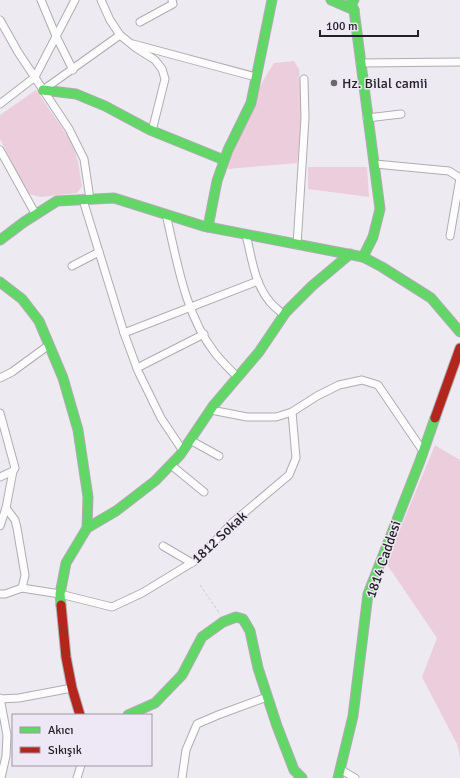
<svg xmlns="http://www.w3.org/2000/svg" width="460" height="778" viewBox="0 0 460 778" font-family="Signika,sans-serif">
<rect width="100%" height="100%" fill="#eeeaf2"/>
<g fill="#eccddb">
<path d="M294 61 299 69 303 117 297 163 228 169C236 134 254 94 274 63Z"/>
<path d="M36 90 73 144 78 162 82 186 77 193 41 197 28 194 0 139V115Z"/>
<path d="M308 167H367L369 197 308 189Z"/>
<path d="M435 445 441 449 460 460V757L457 744 422 677 437 638 386 563Z"/>
</g>
<g fill="none" stroke-linecap="round" stroke-linejoin="round">
<defs>
<g id="street">
<path d="M41 0 56 36 73 70"/>
<path d="M101 0 110 20 120 35 136 48 155 60 162 69 165 79 152 131"/>
<path d="M0 20 18 52 69 129 84 159 90 199"/>
<path d="M140 22 173 4 172 0"/>
<path d="M133 44 256 77"/>
<path d="M360 63 460 62"/>
<path d="M43 90 120 35"/>
<path d="M0 104 35 77 75 0"/>
<path d="M367 118 401 114"/>
<path d="M0 150 36 215"/>
<path d="M375 164 449 171 460 178"/>
<path d="M83 200 124 333 138 371 161 418 183 451"/>
<path d="M166 214C177 261 185 315 215 353 222 362 231 370 238 378"/>
<path d="M246 235C252 258 254 283 270 302 274 307 280 311 284 315"/>
<path d="M450 236 460 178"/>
<path d="M297 245 305 118 304 79"/>
<path d="M72 266 99 252"/>
<path d="M124 333 258 281"/>
<path d="M137 368 204 334"/>
<path d="M0 378 12 372 49 345"/>
<path d="M211 410 247 417H276L292 412 317 396 339 385 362 380 378 385 423 451"/>
<path d="M0 413 15 468 13 471 0 477"/>
<path d="M190 440 219 456"/>
<path d="M171 465 204 492"/>
<path d="M6 508 15 520 17 528 25 575 22 588"/>
<path d="M0 526 6 508 13 471"/>
<path d="M163 546 192 563"/>
<path d="M0 594H5L22 588 60 594 112 607 142 593 198 559 232 523 289 475 296 458 292 412"/>
<path d="M0 698 7 735 6 756 1 778"/>
<path d="M0 699 19 698 72 688"/>
<path d="M340 769 355 778"/>
<path d="M77 778 81 765"/>
<path d="M182 778 186 750 197 724 218 715 267 697"/>
</g>
<g id="fast">
<path d="M331 0 354 10"/>
<path d="M354 0 351 3 354 10 380 209 373 237 363 257"/>
<path d="M43 90 76 94 105 106 150 130 224 160"/>
<path d="M208 227 217 181 228 150 251 103 272 0"/>
<path d="M0 240 24 222 57 201 114 198 203 226 363 257 382 267 431 298 460 332"/>
<path d="M0 282 22 299 39 321 63 378 78 430 88 497 87 528 66 563 60 594 61 605"/>
<path d="M87 528 116 511 155 481 180 455 213 406 259 352 286 312 312 286 350 254"/>
<path d="M128 715 155 703 182 675 202 637 223 622 236 617 243 619 250 631 258 668 277 726 294 770 302 778"/>
<path d="M338 778 353 716 368 594 420 461 435 418"/>
</g>
<g id="jam">
<path d="M435 418 460 348"/>
<path d="M61 605 66 657 72 688 80 715"/>
</g>
</defs>
<use href="#street" stroke="#afacb2" stroke-width="9"/>
<use href="#fast" stroke="#afacb2" stroke-width="11"/>
<use href="#jam" stroke="#afacb2" stroke-width="11"/>
<path stroke="#cbcacd" stroke-width="1" stroke-dasharray="3 2" stroke-linecap="butt" d="M200 585 220 614"/>
<use href="#street" stroke="#fcfcfd" stroke-width="7"/>
<use href="#fast" stroke="#63d668" stroke-width="9"/>
<use href="#jam" stroke="#b3261e" stroke-width="9"/>
</g>
<circle fill="#6a676d" stroke="#eee7f5" stroke-width="1.5" cx="334" cy="83" r="4"/>
<g text-anchor="middle" stroke-width="3" stroke-linejoin="round" paint-order="stroke">
<g font-size="14" fill="#232126" stroke="#eee7f5" text-anchor="start">
<text x="342" y="88">Hz. Bilal camii</text>
</g>
<g font-size="14" fill="#232126" stroke="#eee7f5">
<text transform="translate(219 537) rotate(-43)" y="5">1812 Sokak</text>
<text transform="translate(383 559) rotate(-71)" y="5">1814 Caddesi</text>
</g>
</g>
<rect x="12" y="714" width="140" height="52" fill="#eee7f5" stroke="#9d98a2"/>
<rect x="20" y="727" width="20" height="6" fill="#63d668" stroke="#9d98a2"/>
<text x="48" y="734" font-size="12" fill="#232126">Akıcı</text>
<rect x="20" y="747" width="20" height="6" fill="#b3261e" stroke="#9d98a2"/>
<text x="48" y="754" font-size="12" fill="#232126">Sıkışık</text>
<path d="M320 30v6h98v-6" fill="none" stroke="#232126" stroke-width="2"/>
<text x="326" y="30" font-size="12" fill="#232126" stroke="#eee7f5" stroke-width="3" paint-order="stroke">100 m</text>
</svg>
